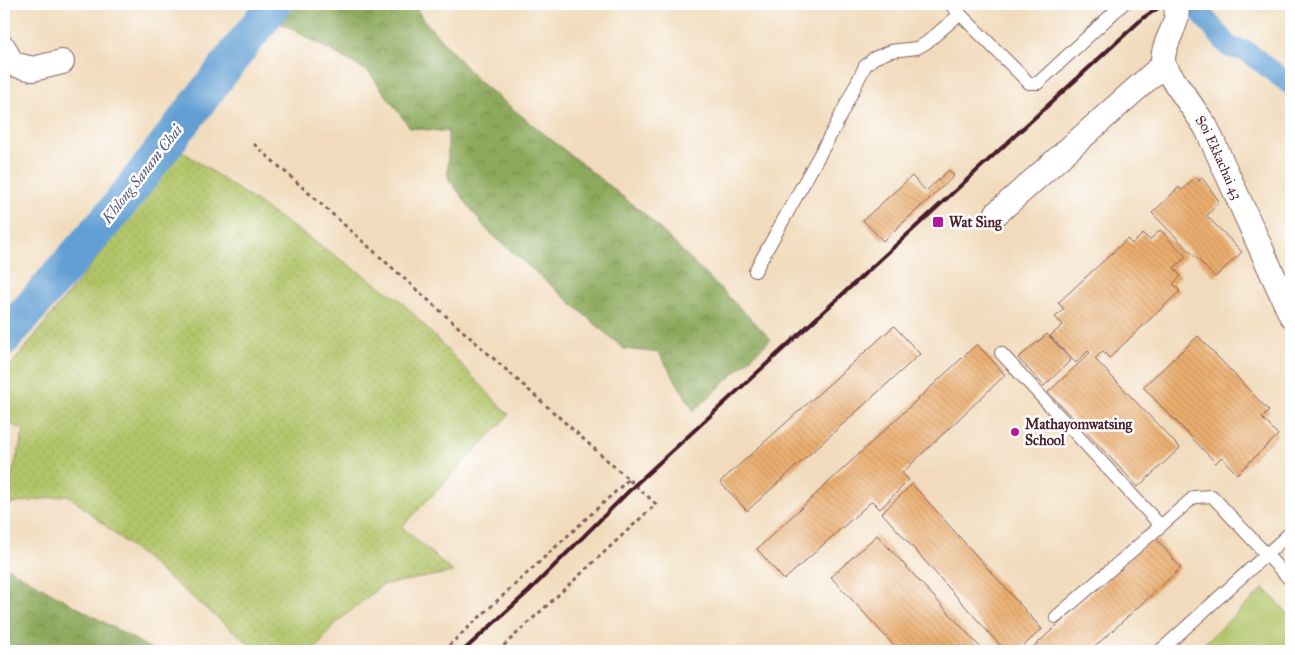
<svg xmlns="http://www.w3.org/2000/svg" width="1295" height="655" viewBox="0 0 1295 655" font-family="'IM FELL Great Primer',serif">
<defs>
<pattern id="grass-dots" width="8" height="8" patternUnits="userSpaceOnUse" patternTransform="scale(1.25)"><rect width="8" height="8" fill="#b0c366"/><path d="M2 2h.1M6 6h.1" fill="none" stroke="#99a759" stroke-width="1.8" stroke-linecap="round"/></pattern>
<pattern id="forest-crowns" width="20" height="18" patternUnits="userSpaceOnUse" patternTransform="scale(1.25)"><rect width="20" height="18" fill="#8ca95b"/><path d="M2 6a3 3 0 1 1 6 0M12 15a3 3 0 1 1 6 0" fill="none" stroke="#74894b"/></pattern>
<pattern id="building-back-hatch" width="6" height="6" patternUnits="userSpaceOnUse" patternTransform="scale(1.25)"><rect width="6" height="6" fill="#eaad6e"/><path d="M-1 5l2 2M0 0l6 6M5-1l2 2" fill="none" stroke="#ca945f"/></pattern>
</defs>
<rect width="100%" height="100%" fill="#fff"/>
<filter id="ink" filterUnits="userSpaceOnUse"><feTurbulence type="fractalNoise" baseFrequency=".02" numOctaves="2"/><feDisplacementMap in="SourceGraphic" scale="10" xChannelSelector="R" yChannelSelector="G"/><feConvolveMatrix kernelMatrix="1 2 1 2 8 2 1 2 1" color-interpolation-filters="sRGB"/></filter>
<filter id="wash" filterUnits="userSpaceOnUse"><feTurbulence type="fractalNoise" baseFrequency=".0096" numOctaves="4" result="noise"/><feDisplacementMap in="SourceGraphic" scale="20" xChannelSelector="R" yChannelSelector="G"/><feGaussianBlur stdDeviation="1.12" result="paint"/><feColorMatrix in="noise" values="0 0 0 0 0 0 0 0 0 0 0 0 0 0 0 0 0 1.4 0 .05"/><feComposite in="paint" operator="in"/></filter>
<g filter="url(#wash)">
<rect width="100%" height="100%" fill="#f1dbbc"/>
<path fill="url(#grass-dots)" stroke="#7d7148" d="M182 151 400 300 509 415 402 527 453 572 382 585 336 623 314 651H258L68 495 4 505 24 430 4 421V374Z"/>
<g fill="url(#forest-crowns)" stroke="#6b6443">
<path d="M297 4H414L422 18 478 81 647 216 771 339 694 411 659 353 624 349 486 229 448 178V132L410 128 369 72 281 23Z"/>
<path d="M4 566 155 651H4Z"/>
</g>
<path fill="#b0c366" stroke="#7d7148" d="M1264 588 1291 617V651H1196Z"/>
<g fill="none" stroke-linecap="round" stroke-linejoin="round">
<path stroke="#629fd3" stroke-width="21" d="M1193 4 1229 47 1246 51 1291 85"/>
<path stroke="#629fd3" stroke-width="35" d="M4 338 116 209 274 4"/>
</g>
<g id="blocks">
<g fill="url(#building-back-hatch)">
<path d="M949 170 954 176 883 241 863 220 912 176 926 191Z"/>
<path d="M1196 177 1199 181 1202 178 1219 201 1207 216 1242 252 1215 277 1152 213 1179 187 1182 190Z"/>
<path d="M1160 230 1186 257 1174 268 1181 276 1173 284 1180 291 1109 358 1103 351 1095 359 1180 448 1138 487 1048 392 1090 353 1088 351 1076 363 1050 336 1063 325 1055 317 1064 309 1058 303 1127 239 1132 244 1143 234 1150 240Z"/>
<path d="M894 326 920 354 747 511 720 482Z"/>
<path d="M1047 334 1071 360 1044 386 1018 358Z"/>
<path d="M1198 336 1269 411 1262 418 1278 435 1237 474 1221 457 1216 463 1143 387Z"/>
<path d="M977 344 1005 375 902 473 909 480 880 509 872 501 784 580 757 549Z"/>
<path d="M912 484 1042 629 1018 651H1005L882 513Z"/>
<path d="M877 535 981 648 977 651H899L831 577Z"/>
<path d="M1154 536 1181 568 1090 651H1029Z"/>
</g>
</g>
</g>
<g filter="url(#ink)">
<use href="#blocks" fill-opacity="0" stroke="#84615e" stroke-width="1"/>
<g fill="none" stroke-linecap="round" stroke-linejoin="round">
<defs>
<g id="lane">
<path d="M950 4 1029 83H1038L1123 4"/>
<path d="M755 271 835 127 865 66 874 58 891 51 917 48 926 43 960 14"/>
<path d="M1001 353 1160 525"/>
<path d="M1056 617 1194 497 1212 496 1291 581"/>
<path d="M1160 651 1291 532"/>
</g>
<g id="street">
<path id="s1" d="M1175 4C1183 23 1161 40 1163 65L1206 127 1291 315"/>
<path d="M4 48 12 64 33 69 62 62"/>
<path d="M997 213 1163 65"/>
</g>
</defs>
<use href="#lane" stroke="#84615e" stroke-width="14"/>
<use href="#street" stroke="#84615e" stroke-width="26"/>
<g stroke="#84615e" stroke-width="3" stroke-dasharray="4 4" stroke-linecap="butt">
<path d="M254 144 656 504 498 651"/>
<path d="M443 651 628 480"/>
</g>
<use href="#lane" stroke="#fff" stroke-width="12"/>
<use href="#street" stroke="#fff" stroke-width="24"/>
<path stroke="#4a1f2b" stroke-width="4" d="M463 651 529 591 635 485 1143 18 1164 4"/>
</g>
</g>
<g fill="#b5179e" stroke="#fff" stroke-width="2">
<rect x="932" y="216" width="12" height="12" rx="2.5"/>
<circle cx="1015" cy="432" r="5"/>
</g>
<g text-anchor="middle" stroke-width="5" stroke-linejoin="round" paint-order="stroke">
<g font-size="14" fill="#4a1f2b" stroke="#fff">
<text dy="5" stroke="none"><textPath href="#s1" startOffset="172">Soi Ekkachai 43</textPath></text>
</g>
<g font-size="14" font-weight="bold" fill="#4a1f2b" stroke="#fff" text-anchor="start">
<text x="949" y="227">Wat Sing</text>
<text x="1025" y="429">Mathayomwatsing<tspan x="1025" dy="16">School</tspan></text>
</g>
<g font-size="15" font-style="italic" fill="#555977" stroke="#fff">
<text transform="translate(142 174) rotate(-52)" y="5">Khlong Sanam Chai</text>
</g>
</g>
<rect width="1295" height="655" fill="none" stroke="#fff" stroke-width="20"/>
</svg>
